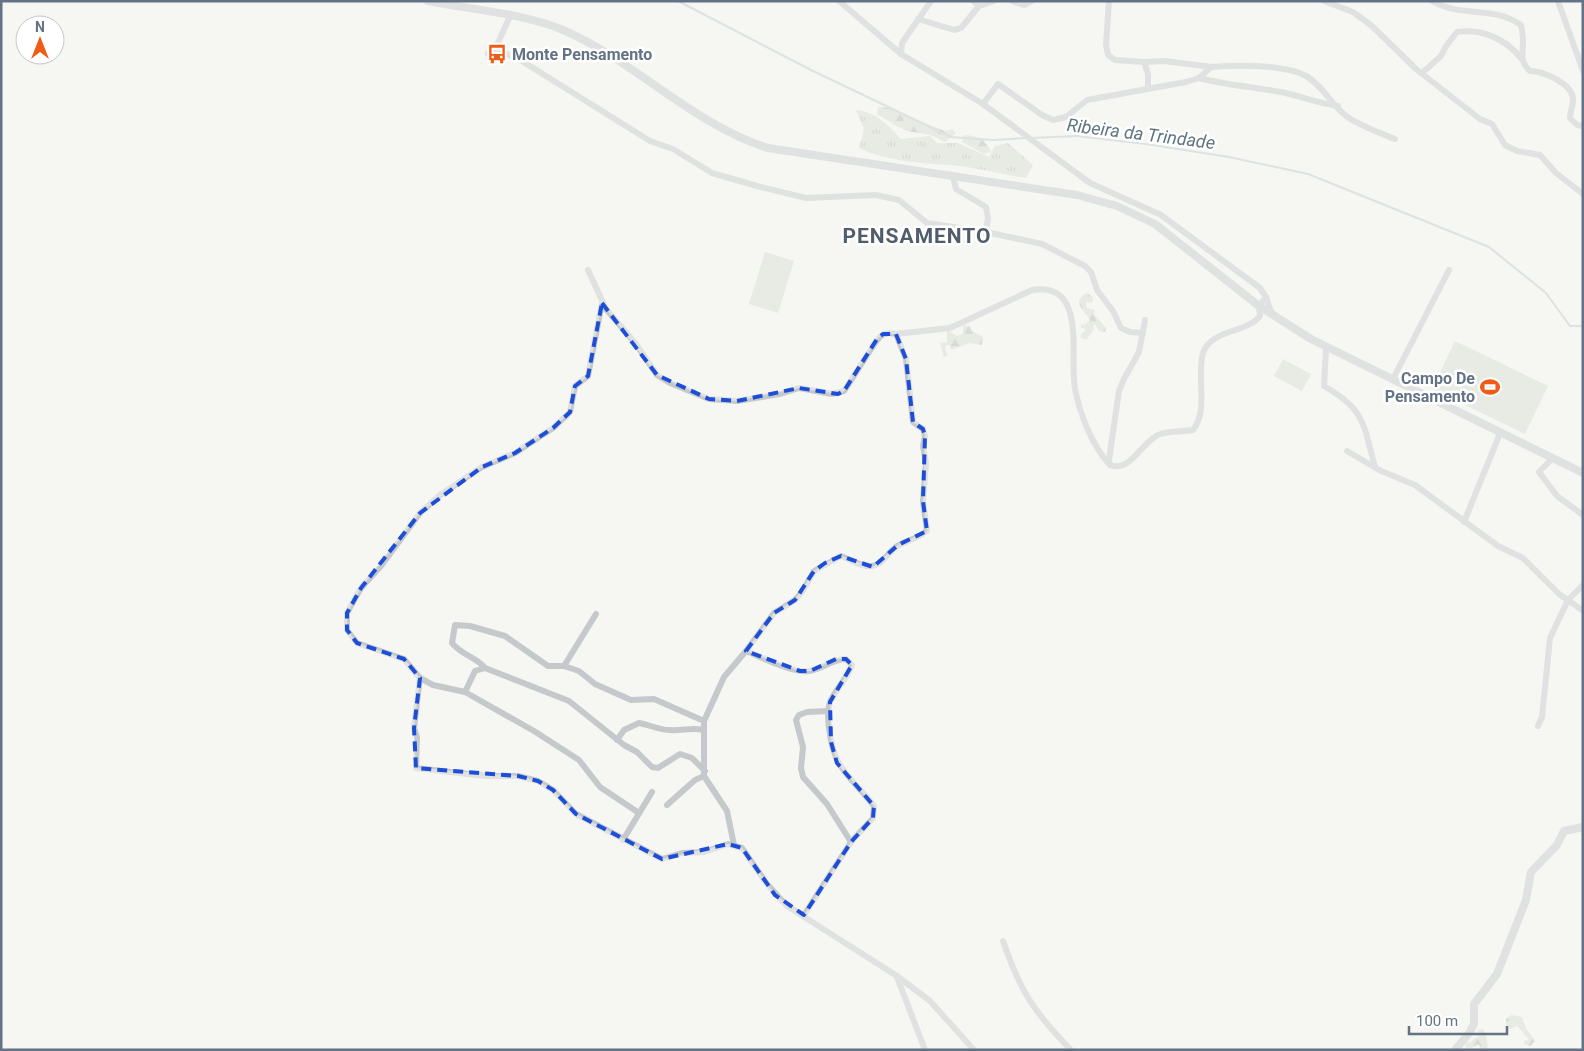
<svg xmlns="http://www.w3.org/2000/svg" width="1584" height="1051" viewBox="0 0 1584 1051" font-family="Roboto,sans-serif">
<defs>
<pattern id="grass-tufts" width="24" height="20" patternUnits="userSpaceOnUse" patternTransform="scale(1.25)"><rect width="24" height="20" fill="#d6ded3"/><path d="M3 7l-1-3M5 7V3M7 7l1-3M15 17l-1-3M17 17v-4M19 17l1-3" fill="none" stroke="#b1b8b1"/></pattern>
<pattern id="forest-firs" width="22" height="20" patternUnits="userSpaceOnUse" patternTransform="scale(1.25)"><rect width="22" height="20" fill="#d6ded3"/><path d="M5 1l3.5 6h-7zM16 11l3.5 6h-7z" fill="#b1b8b1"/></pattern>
</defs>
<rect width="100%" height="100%" fill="#f6f6f2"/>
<path fill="url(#grass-tufts)" d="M856 110C876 112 888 125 901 139L930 136 937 143H958L989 157 995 146 1008 143 1033 165 1026 178C1000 174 975 167 949 165 918 163 887 161 859 148L864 129Z"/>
<g fill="url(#forest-firs)">
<path d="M878 107 890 108 901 114 945 131 952 129 956 133 945 142C930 134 927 134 912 132 901 131 888 119 877 115Z"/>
<path d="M964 135C975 135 987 140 991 152L984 154 962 142Z"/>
<path d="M1088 293 1093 298V302L1086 303 1087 308 1095 310 1094 314 1106 328 1105 332 1099 331 1094 323 1093 331 1087 339H1083L1080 336 1086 329 1081 328V324L1085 325 1090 320 1080 306 1079 300 1084 294Z"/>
<path d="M963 325 970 326 972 331 983 337 982 345 970 343 951 350 950 345H946L945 348 948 356 944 357 940 343 947 342V330L957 336 963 334Z"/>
<path d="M1511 1015 1522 1017 1526 1028 1535 1041 1530 1046 1524 1044V1041L1529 1040 1518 1026 1510 1029 1506 1025V1019Z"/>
<path d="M1483 1029 1486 1034 1488 1050H1480L1479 1044 1467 1050 1465 1043 1471 1042 1474 1038 1479 1037 1478 1030Z"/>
</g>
<g fill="#d6ded3">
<path d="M765 252 794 261 778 313 749 304Z"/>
<path d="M1455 341 1548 386 1525 434 1432 389Z"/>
<path d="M1283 359 1311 374 1302 391 1274 376Z"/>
</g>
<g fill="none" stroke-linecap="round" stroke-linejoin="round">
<g stroke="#bec9ce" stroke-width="2">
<path d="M678 1 811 70 951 137 993 140 1026 138"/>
<path d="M1031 138 1076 136 1146 144 1229 157 1308 174 1489 247 1546 293 1570 326H1583"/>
</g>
<g stroke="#c5c9cc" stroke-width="6">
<path d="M839 1 901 54 983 104 1090 183 1161 215 1260 288 1266 297 1272 315"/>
<path d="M1012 1 1024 5 1032 1"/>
<path d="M1109 1 1106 45 1108 55 1115 60 1144 62 1148 74V88"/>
<path d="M1324 1 1353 12 1372 26 1416 69 1480 119 1492 124 1505 145 1517 151 1540 155 1556 173 1583 194"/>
<path d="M1432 1C1461 18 1492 5 1521 25 1522 30 1523 36 1523 41 1523 54 1519 61 1530 71 1543 71 1571 83 1573 98 1574 104 1570 111 1570 118L1577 125 1583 126"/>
<path d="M1558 1 1583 71"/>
<path d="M979 6 994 1"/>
<path d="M918 19 954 30 961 28 979 6 973 1"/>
<path d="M488 54 505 53 522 61 650 141 673 149 712 173 757 186 806 198 876 195 899 200 927 223 986 232 1042 244 1085 266 1091 272 1097 290 1113 311 1121 328 1130 332 1143 333"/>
<path d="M488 54 498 43 510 16"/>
<path d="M901 54 902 43 931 1"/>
<path d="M1144 62 1165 61 1211 67"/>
<path d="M1422 73 1441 56 1446 46 1457 32C1482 28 1505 39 1521 58"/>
<path d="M1199 78C1226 85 1253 87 1281 92 1300 96 1318 103 1338 106"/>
<path d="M983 104 998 84 1042 115 1053 120 1066 117 1087 100 1186 82 1199 78 1211 67C1236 65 1284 64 1306 76 1324 86 1332 107 1349 118 1363 127 1380 133 1395 139"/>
<path d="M953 176 956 189 986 207 988 218 986 232"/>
<path d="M588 270 606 309 636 344 657 375 670 383 709 399 737 401 780 394 799 388 832 394 844 391C850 383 876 339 881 336 886 332 890 333 896 334"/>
<path d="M1145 320 1139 352 1124 379 1119 391 1109 460 1110 465C1130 473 1141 443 1158 435 1167 430 1183 432 1193 430 1209 410 1196 376 1203 353 1211 329 1247 333 1260 316L1259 306 1266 297"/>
<path d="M1326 348 1324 386C1366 410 1363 424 1375 467"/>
<path d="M1393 379 1449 270"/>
<path d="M1347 451 1379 470 1415 485 1498 546 1523 558 1559 594 1582 610"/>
<path d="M1552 459 1539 472 1557 496 1583 515"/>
<path d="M1464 522 1501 431"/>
<path d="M746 651 774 613 795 600 802 592 814 571 841 556C857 562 871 574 884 559 889 554 893 548 899 545 909 540 918 538 927 531L923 501 926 463 923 446 925 436 923 429 913 422 906 359 896 334 950 328 1032 290C1088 281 1069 356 1075 389 1080 414 1092 446 1110 465"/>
<path d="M564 666 596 614"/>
<path d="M485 668C477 657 461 655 452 643L455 625 470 626 505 636 548 666H564L579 671 595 684 631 700 654 699 704 721"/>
<path d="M420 678 404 659 357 643 347 630V613L361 588 381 566 420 513 440 495 482 467 515 453 553 428 570 412 575 386 588 376 602 303"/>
<path d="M465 692 534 731 579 760 600 787 639 813"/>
<path d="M828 711 807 712 799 715 796 720 803 747 801 768 803 777 827 804 851 842"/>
<path d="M1538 726 1542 717 1550 638 1568 600 1583 585"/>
<path d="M617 740 624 730 639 723C650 725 659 730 670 730 682 731 692 727 703 730"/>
<path d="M705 771 692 758 680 754 658 768 652 767 637 752 624 745 569 701 485 668 475 671 465 692 433 685 420 678 414 728 417 737 416 768 486 776H518L538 781 553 790 576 814 662 859 682 853 704 852 728 844 742 848 767 884 787 906 897 976 930 1001 974 1050"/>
<path d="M704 776V721L724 677 746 651C761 657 794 674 809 671 823 669 832 659 846 659L852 665C847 679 836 688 830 702 827 710 828 720 829 728 834 771 850 775 874 806L873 818 851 842 804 915"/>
<path d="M667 805 695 780 704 776 727 811 734 845"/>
<path d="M623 840 652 792"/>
<path d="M1003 941C1020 991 1034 1012 1071 1050"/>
<path d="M897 977 925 1050"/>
</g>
<g stroke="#c5c9cc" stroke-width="8">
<path d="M428 1C469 9 526 14 563 30 635 61 692 124 768 148L1077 195 1117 206 1155 224 1259 306 1311 339 1583 473"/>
<path d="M1455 1050 1470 1032 1474 1024V1004L1497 974 1526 900 1531 872 1557 845 1564 831 1583 827"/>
</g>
</g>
<path d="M0 0H1584V1051H0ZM602 303 657 375 709 399 737 401 799 388 838 394 844 391 877 339 883 334H896L906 359 913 422 923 429 925 436 923 501 927 531 898 545 873 567 841 556 825 563 814 571 795 600 774 613 746 651 800 671H810L836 659H846L852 665 830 702 831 742 837 763 874 806 873 818 851 842 804 915 775 895 742 848 728 844 662 859 576 814 553 790 538 781 518 776 416 768 414 728 420 678 404 659 357 643 347 630V613L361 588 420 513 482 467 515 453 553 428 570 412 575 386 588 376Z" fill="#f6f6f2" fill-opacity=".55" fill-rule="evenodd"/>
<path fill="none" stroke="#1d4ed8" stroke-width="4" stroke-dasharray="10 6" stroke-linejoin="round" d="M602 303 657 375 709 399 737 401 799 388 838 394 844 391 877 339 883 334H896L906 359 913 422 923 429 925 436 923 501 927 531 898 545 873 567 841 556 825 563 814 571 795 600 774 613 746 651 800 671H810L836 659H846L852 665 830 702 831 742 837 763 874 806 873 818 851 842 804 915 775 895 742 848 728 844 662 859 576 814 553 790 538 781 518 776 416 768 414 728 420 678 404 659 357 643 347 630V613L361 588 420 513 482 467 515 453 553 428 570 412 575 386 588 376Z"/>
<defs>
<symbol id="bus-bare" viewBox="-9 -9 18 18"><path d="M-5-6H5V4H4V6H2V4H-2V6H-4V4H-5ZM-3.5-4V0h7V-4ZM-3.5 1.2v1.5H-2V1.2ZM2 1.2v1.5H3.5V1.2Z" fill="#ef5c18" stroke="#fff" stroke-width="2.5" paint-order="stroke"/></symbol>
<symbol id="stadium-bare" viewBox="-9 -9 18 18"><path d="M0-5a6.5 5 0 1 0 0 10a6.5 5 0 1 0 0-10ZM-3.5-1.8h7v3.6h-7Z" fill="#ef5c18" stroke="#fff" stroke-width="2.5" paint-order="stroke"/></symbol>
</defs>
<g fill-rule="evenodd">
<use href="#bus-bare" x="483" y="40" width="28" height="28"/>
<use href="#stadium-bare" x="1476" y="373" width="28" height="28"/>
</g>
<g text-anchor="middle" stroke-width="5" stroke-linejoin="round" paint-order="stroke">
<g font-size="16" font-weight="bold" fill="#637385" stroke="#fff" text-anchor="start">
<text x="512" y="60">Monte Pensamento</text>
<text x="1475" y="384" text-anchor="end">Campo De<tspan x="1475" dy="18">Pensamento</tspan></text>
</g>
<g font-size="18" font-style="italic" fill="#5e7682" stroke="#fff">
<text transform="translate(1141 134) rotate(7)" y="6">Ribeira da Trindade</text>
</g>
<g font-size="21" font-weight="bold" letter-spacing="1" fill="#515d6a" stroke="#fff">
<text x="917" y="243">PENSAMENTO</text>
</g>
</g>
<rect width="1584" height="1051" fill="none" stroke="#637385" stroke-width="5"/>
<g transform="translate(40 40)"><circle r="24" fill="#ffffff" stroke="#c1c7ce"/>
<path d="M0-4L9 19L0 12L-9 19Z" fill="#ef5c18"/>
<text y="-8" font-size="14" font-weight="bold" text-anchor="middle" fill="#637385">N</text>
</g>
<path d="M1409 1026v8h98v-8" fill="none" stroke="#637385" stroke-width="2.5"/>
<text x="1416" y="1026" font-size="15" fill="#637385" stroke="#ffffff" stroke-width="4" paint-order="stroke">100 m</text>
</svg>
